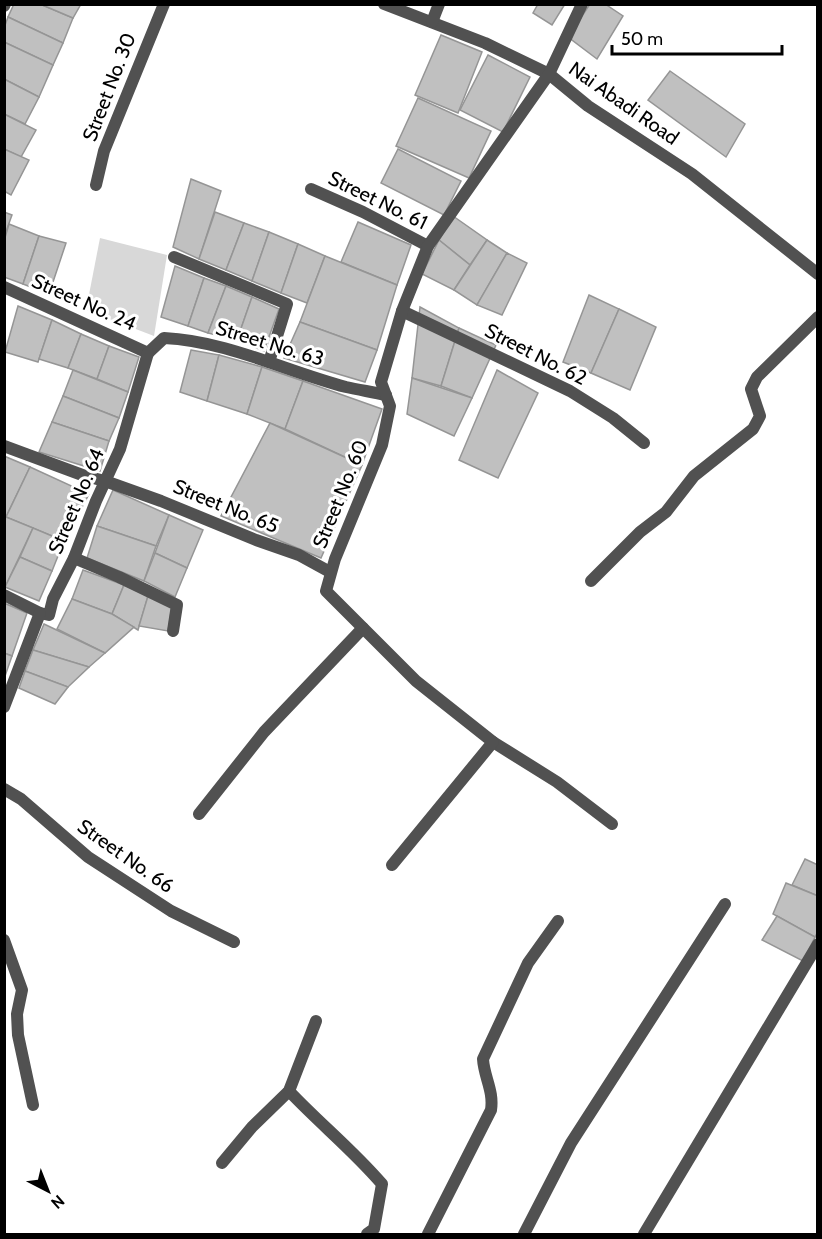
<svg xmlns="http://www.w3.org/2000/svg" width="822" height="1239" viewBox="0 0 822 1239" font-family="Cabin,sans-serif">
<rect width="100%" height="100%" fill="#fff"/>
<path fill="#d8d8d8" d="M100 238 167 255 154 336 86 310Z"/>
<g fill="#c0c0c0" stroke="#959595" stroke-width="1.5">
<path d="M14 4H40L73 18 63 43 8 17Z"/>
<path d="M40 4H81L73 18Z"/>
<path d="M538 4H565L552 25 533 13Z"/>
<path d="M590 4H605L623 16 597 59 568 37Z"/>
<path d="M8 17 63 43 53 65 4 42V28Z"/>
<path d="M441 35 482 52 458 113 415 95Z"/>
<path d="M4 42 53 65 39 97 4 79Z"/>
<path d="M488 55 530 77 503 132 460 110Z"/>
<path d="M670 71 745 124 726 157 648 100Z"/>
<path d="M4 79 39 97 25 124 4 114Z"/>
<path d="M418 98 491 131 469 178 396 146Z"/>
<path d="M4 114 36 130 21 157 4 149Z"/>
<path d="M4 149 29 160 11 195 4 191Z"/>
<path d="M398 149 461 181 444 215 381 183Z"/>
<path d="M191 179 221 191 199 259 173 247Z"/>
<path d="M4 212 12 215 4 237Z"/>
<path d="M215 212 244 223 226 270 199 259Z"/>
<path d="M453 216 487 240 470 265 439 240Z"/>
<path d="M358 222 411 245 397 285 341 262Z"/>
<path d="M244 223 269 232 252 281 226 270Z"/>
<path d="M9 224 39 236 23 284 4 277V241Z"/>
<path d="M269 232 298 244 281 293 252 281Z"/>
<path d="M39 236 66 243 49 294 23 284Z"/>
<path d="M439 240 470 265 454 290 422 274Z"/>
<path d="M487 240 507 253 477 305 454 290Z"/>
<path d="M298 244 325 256 307 303 281 293Z"/>
<path d="M507 253 527 263 502 315 477 305Z"/>
<path d="M325 256 397 285 377 350 300 322Z"/>
<path d="M175 266 204 278 188 326 161 317Z"/>
<path d="M204 278 226 286 208 333 188 326Z"/>
<path d="M226 286 252 297 237 340 208 333Z"/>
<path d="M589 295 619 309 591 373 563 362Z"/>
<path d="M252 297 279 309 264 351 237 340Z"/>
<path d="M18 306 52 320 38 362 5 352Z"/>
<path d="M420 307 459 328 441 386 412 378Z"/>
<path d="M619 309 656 327 630 390 591 373Z"/>
<path d="M52 320 81 334 68 368 39 359Z"/>
<path d="M300 322 377 350 365 382 284 358Z"/>
<path d="M459 328 496 345 472 398 441 386Z"/>
<path d="M81 334 109 346 97 379 68 368Z"/>
<path d="M109 346 139 357 128 392 97 379Z"/>
<path d="M191 350 219 355 207 401 180 392Z"/>
<path d="M219 355 262 367 247 414 207 401Z"/>
<path d="M262 367 303 381 285 429 247 414Z"/>
<path d="M73 370 128 392 119 418 63 396Z"/>
<path d="M497 370 538 393 498 478 459 460Z"/>
<path d="M412 378 472 398 454 436 407 414Z"/>
<path d="M303 381 382 409 362 465 285 429Z"/>
<path d="M63 396 119 418 109 441 52 422Z"/>
<path d="M52 422 109 441 100 471 39 452Z"/>
<path d="M270 423 362 465 321 558 221 516Z"/>
<path d="M4 456 30 467 6 517H4Z"/>
<path d="M30 467 89 494 64 541 6 517Z"/>
<path d="M113 490 169 515 156 546 97 526Z"/>
<path d="M169 515 203 530 187 568 155 553Z"/>
<path d="M6 517 33 528 5 587 4 521Z"/>
<path d="M97 526 156 546 144 581 87 558Z"/>
<path d="M33 528 64 541 52 571 20 557Z"/>
<path d="M155 553 187 568 175 597 144 581Z"/>
<path d="M20 557 52 571 39 601 5 587Z"/>
<path d="M83 570 124 585 112 614 72 599Z"/>
<path d="M124 585 148 596 138 630 112 614Z"/>
<path d="M148 596 172 606 168 631 139 626Z"/>
<path d="M72 599 112 614 134 627 105 653 57 629Z"/>
<path d="M4 603 27 613 12 656 4 653Z"/>
<path d="M44 624 105 653 89 667 33 650Z"/>
<path d="M33 650 89 667 68 687 25 671Z"/>
<path d="M4 653 12 656 4 679Z"/>
<path d="M25 671 68 687 55 704 19 688Z"/>
<path d="M805 859 818 865V896L792 885Z"/>
<path d="M786 883 818 896V932L815 937 773 914Z"/>
<path d="M777 916 815 937 803 961 762 940Z"/>
</g>
<g fill="none" stroke-linecap="round" stroke-linejoin="round">
<g stroke="#515151" stroke-width="12">
<path d="M384 4 485 43 549 74 588 106 692 174 818 274"/>
<path d="M4 6 5 4"/>
<path d="M432 22 439 4"/>
<path d="M96 185 104 151 164 4"/>
<path d="M311 189 363 212 428 246"/>
<path d="M174 257 287 304 269 362"/>
<path d="M4 287 148 353"/>
<path d="M402 311 570 391 613 418 644 443"/>
<path d="M148 353 164 338C227 341 285 371 346 387 359 390 373 392 386 395"/>
<path d="M4 446 85 476 105 481 161 501 256 540 299 555 330 572"/>
<path d="M74 558 119 577 177 605 173 631"/>
<path d="M591 581 640 532 666 512 694 476 753 429 760 416 751 389 757 377 818 317"/>
<path d="M4 595 40 613 49 615 53 599 74 558 96 501 120 449 148 353"/>
<path d="M4 707 40 613"/>
<path d="M493 742 557 782 612 824"/>
<path d="M4 789 21 799 88 857 171 911 234 942"/>
<path d="M199 814 264 732 363 628"/>
<path d="M392 865 493 742 416 681 326 591 335 559 382 445 390 406 381 382 402 311 428 246 549 74 582 4"/>
<path d="M4 940 22 990 17 1014 18 1035 33 1105"/>
<path d="M289 1091C319 1123 353 1150 382 1184L374 1229 367 1234"/>
<path d="M222 1163 252 1127 289 1091 316 1021"/>
<path d="M428 1234 491 1110C494 1091 484 1077 483 1059L528 963 558 921"/>
<path d="M524 1234 571 1143 725 904"/>
<path d="M644 1234 818 944"/>
</g>
</g>
<g text-anchor="middle" stroke-width="6" stroke-linejoin="round" paint-order="stroke">
<g font-size="20" fill="#000" stroke="#fff">
<text transform="translate(109 87) rotate(-69)" y="7">Street No. 30</text>
<text transform="translate(624 103) rotate(35)" y="7">Nai Abadi Road</text>
<text transform="translate(378 200) rotate(26)" y="7">Street No. 61</text>
<text transform="translate(84 302) rotate(24)" y="7">Street No. 24</text>
<text transform="translate(270 343) rotate(17)" y="7">Street No. 63</text>
<text transform="translate(536 354) rotate(27)" y="7">Street No. 62</text>
<text transform="translate(340 494) rotate(-68)" y="7">Street No. 60</text>
<text transform="translate(76 501) rotate(-67)" y="7">Street No. 64</text>
<text transform="translate(226 506) rotate(22)" y="7">Street No. 65</text>
<text transform="translate(126 856) rotate(35)" y="7">Street No. 66</text>
</g>
</g>
<rect width="822" height="1239" fill="none" stroke="#000000" stroke-width="12"/>
<g transform="translate(48 1191) rotate(138)" stroke="#ffffff" stroke-width="4.5" paint-order="stroke">
<path d="M0-4.5L10 22L0 15L-10 22Z" fill="#000000"/>
<text y="-9" font-size="16" font-weight="bold" text-anchor="middle" fill="#000000">N</text>
</g>
<path d="M612 45v9h170v-9" fill="none" stroke="#000000" stroke-width="3"/>
<text x="621" y="45" font-size="18" fill="#000000" stroke="#ffffff" stroke-width="4.5" paint-order="stroke">50 m</text>
</svg>
